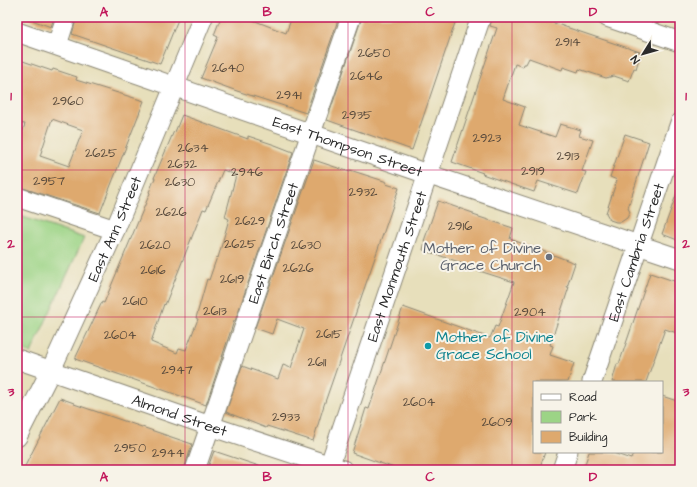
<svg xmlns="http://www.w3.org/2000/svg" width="697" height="487" viewBox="0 0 697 487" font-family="'Architects Daughter',sans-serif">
<rect width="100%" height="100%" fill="#f7f3e8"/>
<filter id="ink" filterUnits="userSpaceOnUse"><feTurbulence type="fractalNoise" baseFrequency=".025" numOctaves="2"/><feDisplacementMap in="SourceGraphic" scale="8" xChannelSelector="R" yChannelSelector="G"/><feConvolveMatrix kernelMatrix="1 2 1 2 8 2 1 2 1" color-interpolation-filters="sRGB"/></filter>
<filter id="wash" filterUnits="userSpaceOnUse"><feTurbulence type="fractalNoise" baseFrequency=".012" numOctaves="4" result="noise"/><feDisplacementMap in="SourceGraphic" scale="16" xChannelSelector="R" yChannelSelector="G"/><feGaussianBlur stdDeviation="0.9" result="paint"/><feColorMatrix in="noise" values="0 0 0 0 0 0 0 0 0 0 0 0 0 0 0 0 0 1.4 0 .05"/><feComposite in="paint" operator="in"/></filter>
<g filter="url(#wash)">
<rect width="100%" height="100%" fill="#e7dfbb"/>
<path fill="#9cd486" stroke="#648058" d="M17 215 84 238 31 353 17 349Z"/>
<g id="blocks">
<g fill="#dea96e" fill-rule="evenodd">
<path d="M29 17H54L51 27 29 19Z"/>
<path d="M77 17H179L160 64 72 34Z"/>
<path d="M221 17H245L286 33 292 17H339L306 113 237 91 201 78 218 37 214 35Z"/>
<path d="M362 17H457L412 150 327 120Z"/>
<path d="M492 17H536L640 52 639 54 640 55 636 69 634 68 629 81 614 76 606 78 579 69 578 72 563 67 562 70 529 58 526 64H524L523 67 515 64 503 99 525 107 519 125 555 137 560 124 581 130 579 136 593 140 582 171 586 172 578 194 538 181 534 192 482 174 483 173 452 162 497 28 490 26Z"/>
<path d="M17 59 52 71 53 69 77 77 76 80 144 101 100 213 17 186V149L25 124 17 123ZM52 119 83 130 69 166 40 156Z"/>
<path d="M182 115 248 139V136L275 145 293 152 235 321H234L206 405 75 359 102 302 104 303 150 193 149 192 155 178H154L174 131 175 132ZM223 170 236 175 225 217 229 219 218 258 217 257 209 280 207 279 196 318 198 319 186 350 179 348 177 353 151 342 164 304 165 305 203 209 206 210Z"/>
<path d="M625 134 649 142 628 208 630 212 627 218 621 222H616L610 220 606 213 617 180 610 177Z"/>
<path d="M314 160 350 172V170L387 182 386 184 399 188 324 405 313 441 267 426 266 428 226 412 242 366 278 379 283 365 291 368 304 329 277 319 272 334 255 328Z"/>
<path d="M678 190H680V241L662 234Z"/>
<path d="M438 201 473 213V215L513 228 510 239 575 263 567 287H569L550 345 553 346 550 355 574 363 568 382H534V452H545L539 470H400L352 453 366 408 369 409 403 307 490 338 495 326 498 327 514 282 473 269 474 267 423 250 425 241H424Z"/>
<path d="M650 273 680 283V334L665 329 646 382H612L617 364H619Z"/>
<path d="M662 396 680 402V453L674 470H583L589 452H610L631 459 634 452H662Z"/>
<path d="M60 398 74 403V404L192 444 184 470H23Z"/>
<path d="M214 451 262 467 261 470H207Z"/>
</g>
</g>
</g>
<g filter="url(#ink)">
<use href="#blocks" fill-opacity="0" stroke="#898573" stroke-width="1"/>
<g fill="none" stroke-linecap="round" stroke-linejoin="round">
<defs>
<g id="minor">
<path d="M607 17 680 42"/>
<path id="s1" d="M17 32 427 174 680 259"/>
<path d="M57 45 66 17"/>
<path d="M17 197 115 230"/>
<path id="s2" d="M17 359 210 426 343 470"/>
<path id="s3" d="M592 382 680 123"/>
<path id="s4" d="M17 437 51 370 115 230 203 17"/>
<path id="s5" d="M195 470 351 17"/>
<path id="s6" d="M328 470 481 17"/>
<path d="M562 470 568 452"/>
</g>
</defs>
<use href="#minor" stroke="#898573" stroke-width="21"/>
<use href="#minor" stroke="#fff" stroke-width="19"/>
</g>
</g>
<path fill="none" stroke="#c2185b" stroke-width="1" stroke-opacity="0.55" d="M185 17V470M348 17V470M512 17V470M17 170H680M17 317H680"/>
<circle fill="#6b7280" stroke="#f7f3e8" stroke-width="1.5" cx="549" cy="257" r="4"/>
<circle fill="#0f9aa8" stroke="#f7f3e8" stroke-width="1.5" cx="428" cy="346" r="4"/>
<g text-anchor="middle" stroke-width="4" stroke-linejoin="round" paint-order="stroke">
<g font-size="13" fill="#584a3c">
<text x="568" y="46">2914</text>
<text x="374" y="57">2650</text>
<text x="228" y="72">2640</text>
<text x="366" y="80">2646</text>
<text x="289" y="99">2941</text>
<text x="68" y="105">2960</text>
<text x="357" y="119">2935</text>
<text x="487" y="142">2923</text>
<text x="193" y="152">2634</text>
<text x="101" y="157">2625</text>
<text x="568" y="160">2913</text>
<text x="182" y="168">2632</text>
<text x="533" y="175">2919</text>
<text x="247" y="176">2946</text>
<text x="49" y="185">2957</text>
<text x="180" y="186">2630</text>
<text x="363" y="196">2932</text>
<text x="171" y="216">2626</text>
<text x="250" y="225">2629</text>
<text x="460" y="230">2916</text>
<text x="240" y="248">2625</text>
<text x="155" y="249">2620</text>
<text x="306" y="249">2630</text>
<text x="298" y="272">2626</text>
<text x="153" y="274">2616</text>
<text x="232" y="283">2619</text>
<text x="135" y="305">2610</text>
<text x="215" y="315">2613</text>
<text x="530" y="316">2904</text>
<text x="329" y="338">2615</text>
<text x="120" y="339">2604</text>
<text x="317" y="366">2611</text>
<text x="177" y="374">2947</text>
<text x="419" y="406">2604</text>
<text x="286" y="421">2933</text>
<text x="497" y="426">2609</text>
<text x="130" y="452">2950</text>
<text x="168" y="457">2944</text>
</g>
<g font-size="15" fill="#2b2b2b" stroke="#f7f3e8">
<text dy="5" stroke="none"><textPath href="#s1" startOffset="350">East Thompson Street</textPath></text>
<text dy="5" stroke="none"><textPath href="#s4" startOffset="230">East Ann Street</textPath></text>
<text dy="5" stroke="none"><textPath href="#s5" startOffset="240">East Birch Street</textPath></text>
<text dy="5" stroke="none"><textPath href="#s3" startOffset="137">East Cambria Street</textPath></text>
<text dy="5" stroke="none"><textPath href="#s6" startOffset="215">East Monmouth Street</textPath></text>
<text dy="5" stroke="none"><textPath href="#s2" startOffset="172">Almond Street</textPath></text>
</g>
<g font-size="15" fill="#5b616d" stroke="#f7f3e8" text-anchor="end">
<text x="541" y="253">Mother of Divine<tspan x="541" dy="17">Grace Church</tspan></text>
</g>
<g font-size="15" fill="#0d838f" stroke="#f7f3e8" text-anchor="start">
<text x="436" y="342">Mother of Divine<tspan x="436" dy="17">Grace School</tspan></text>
</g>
</g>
<rect width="697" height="487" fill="none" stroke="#f7f3e8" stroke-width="44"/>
<rect x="533" y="381" width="130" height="72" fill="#f7f3e8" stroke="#a5a39c"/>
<rect x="541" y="394" width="20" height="6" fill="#ffffff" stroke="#a5a39c"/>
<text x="569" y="401" font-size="12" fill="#2b2b2b">Road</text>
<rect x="541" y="411" width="20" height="12" fill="#9cd486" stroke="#a5a39c"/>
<text x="569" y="421" font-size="12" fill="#2b2b2b">Park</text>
<rect x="541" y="431" width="20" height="12" fill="#dea96e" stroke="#a5a39c"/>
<text x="569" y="441" font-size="12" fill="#2b2b2b">Building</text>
<g transform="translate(643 54) rotate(233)" stroke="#f7f3e8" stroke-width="3" paint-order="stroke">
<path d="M0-3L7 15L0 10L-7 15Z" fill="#2b2b2b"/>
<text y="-6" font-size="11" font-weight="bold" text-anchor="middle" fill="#2b2b2b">N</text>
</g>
<rect x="22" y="22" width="653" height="443" fill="none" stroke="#c2185b" stroke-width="1.5"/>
<g font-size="13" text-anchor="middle" font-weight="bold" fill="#c2185b">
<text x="104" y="16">A</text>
<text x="267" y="16">B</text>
<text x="430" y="16">C</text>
<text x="593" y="16">D</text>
<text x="11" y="100">1</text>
<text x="686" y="100">1</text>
<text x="11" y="248">2</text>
<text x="686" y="248">2</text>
<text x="11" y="396">3</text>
<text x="686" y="396">3</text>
<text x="104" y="481">A</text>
<text x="267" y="481">B</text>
<text x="430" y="481">C</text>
<text x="593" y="481">D</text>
</g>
</svg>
